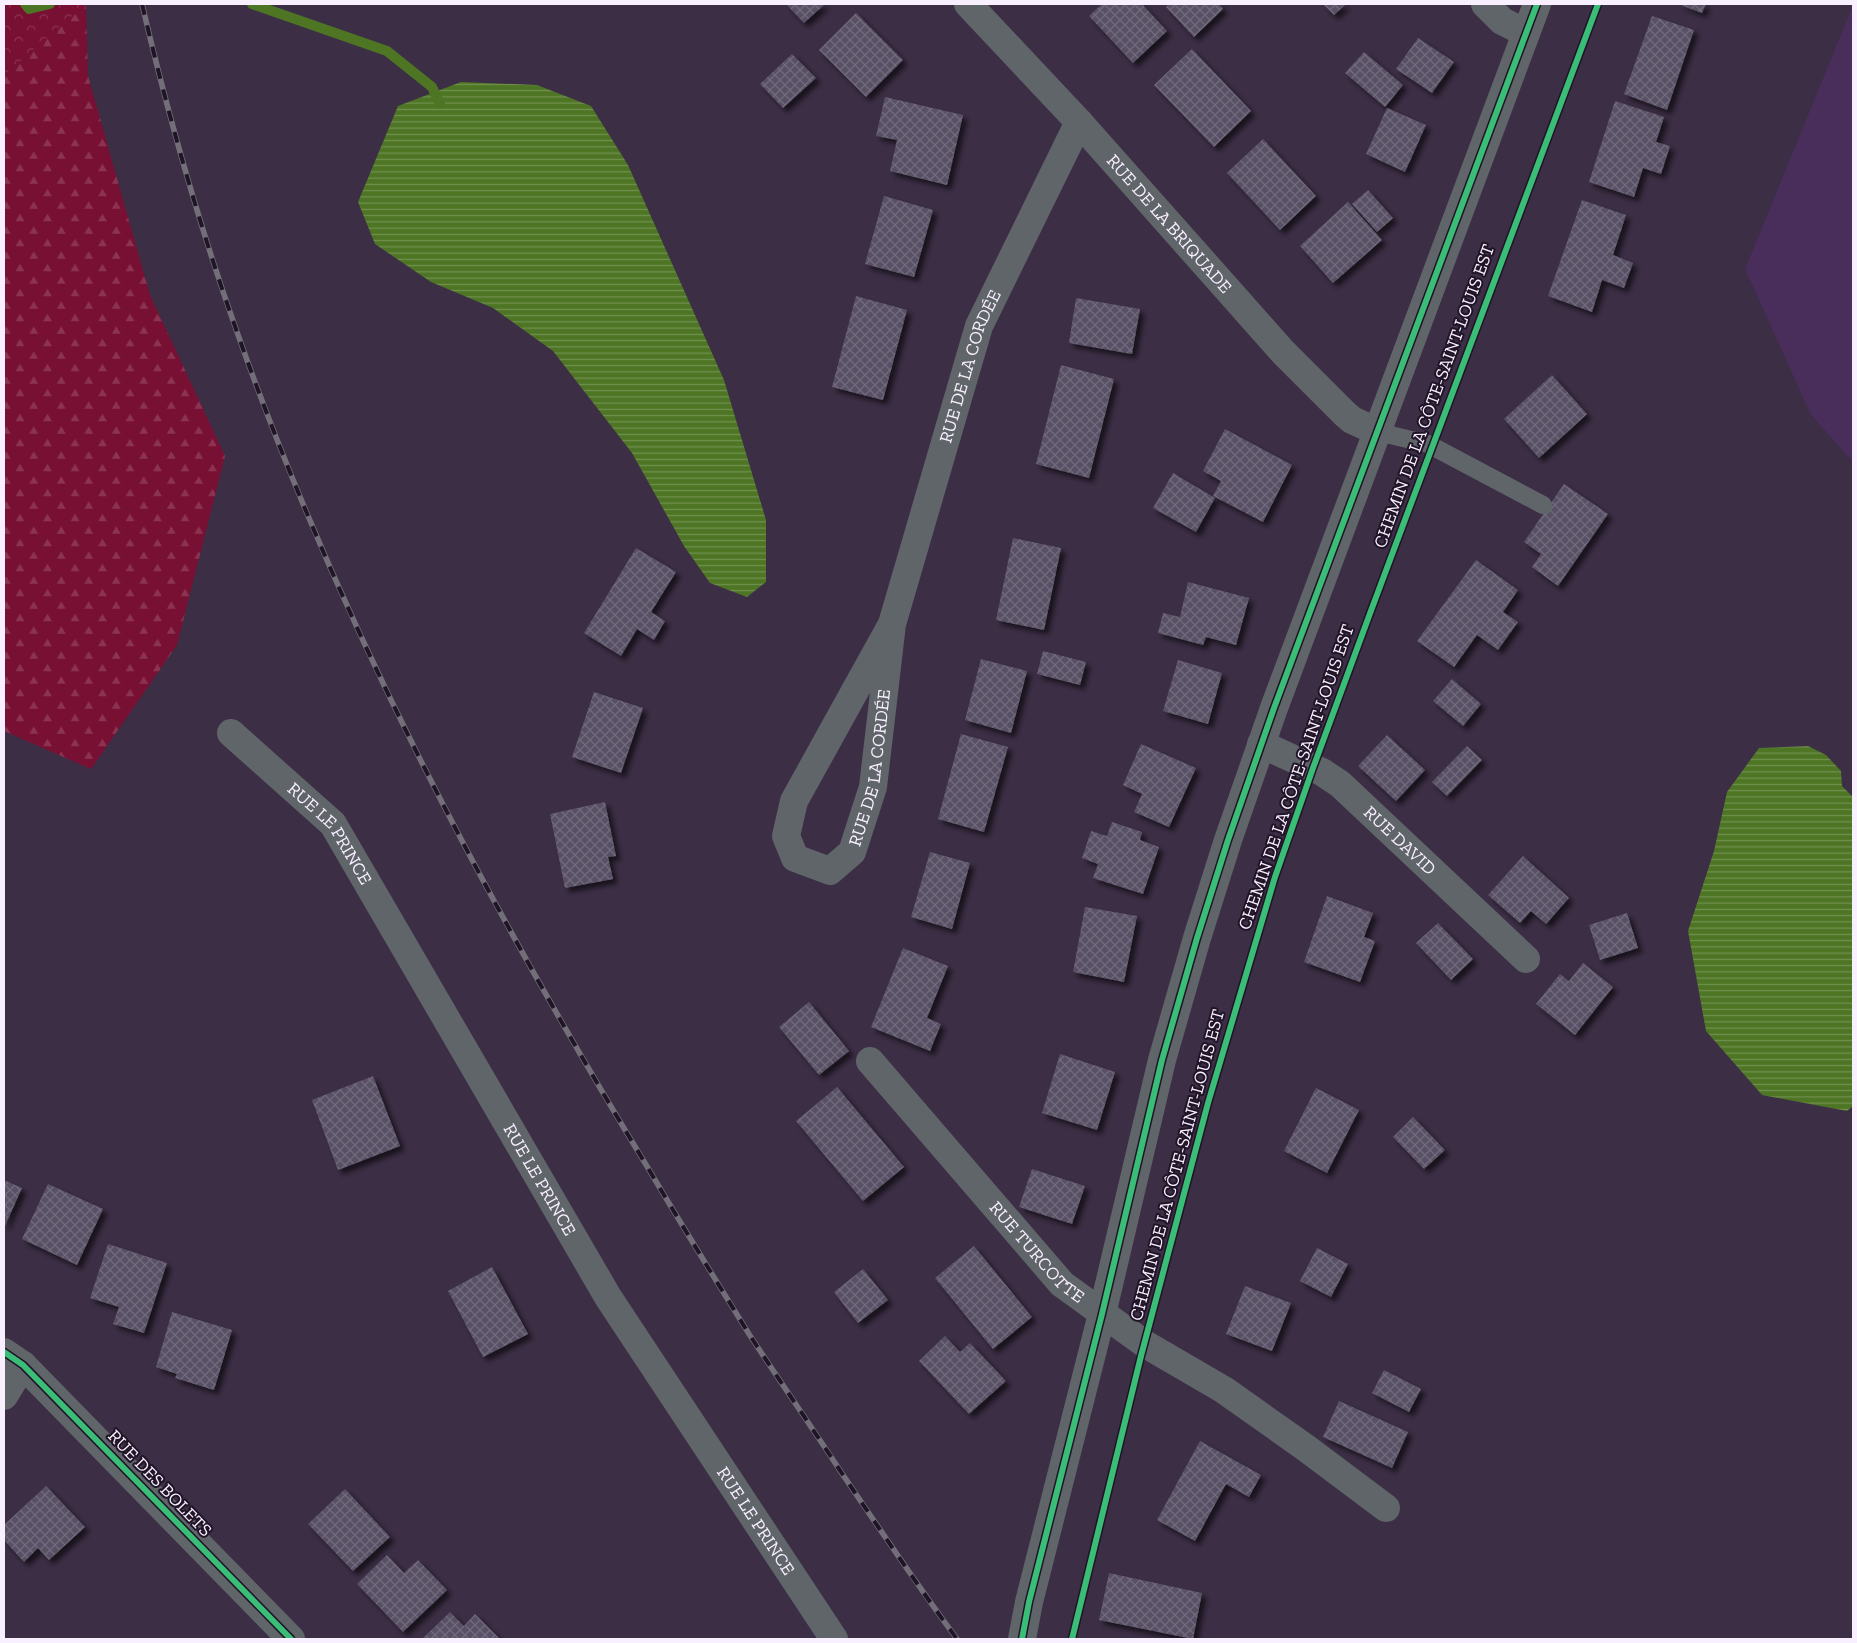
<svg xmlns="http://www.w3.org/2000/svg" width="1857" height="1643" viewBox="0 0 1857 1643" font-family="'Zilla Slab',serif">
<defs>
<pattern id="forest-firs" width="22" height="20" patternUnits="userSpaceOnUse" patternTransform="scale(1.25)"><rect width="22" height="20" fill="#781033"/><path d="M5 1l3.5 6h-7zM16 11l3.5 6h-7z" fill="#8c3352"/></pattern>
<pattern id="park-crowns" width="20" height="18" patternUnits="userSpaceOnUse" patternTransform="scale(1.25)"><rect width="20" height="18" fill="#781033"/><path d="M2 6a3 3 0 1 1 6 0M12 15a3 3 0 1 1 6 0" fill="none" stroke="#8c3352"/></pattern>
<pattern id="water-rules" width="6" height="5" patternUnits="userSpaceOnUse" patternTransform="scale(1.25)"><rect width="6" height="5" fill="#4e7524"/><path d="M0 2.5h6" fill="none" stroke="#719050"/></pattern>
<pattern id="building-cross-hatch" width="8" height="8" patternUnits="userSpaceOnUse" patternTransform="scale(1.25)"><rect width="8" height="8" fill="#595165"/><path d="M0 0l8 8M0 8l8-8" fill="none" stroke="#726a7c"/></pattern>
<filter id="shadow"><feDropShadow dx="4.5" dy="4.5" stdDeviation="2.5" flood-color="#0009"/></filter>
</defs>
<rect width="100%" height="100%" fill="#3c2e45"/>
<path fill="#492d5a" d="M1853 5V462L1811 415 1745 269Z"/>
<path fill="url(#forest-firs)" d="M4 4H86L88 76 150 295 225 456 177 645 91 769 4 731Z"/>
<path fill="url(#park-crowns)" d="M4 4H86L4 75Z"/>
<g fill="url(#water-rules)">
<path d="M461 82 537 85 591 106 628 165 724 380 766 520V582L747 597 710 583 684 546 632 453 553 351 493 308 431 282 375 244 358 202 398 106Z"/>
<path d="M1808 746 1826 755 1841 771 1842 786 1853 797V1106L1847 1111 1762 1095 1706 1031 1688 931 1714 851 1727 792 1759 748Z"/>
</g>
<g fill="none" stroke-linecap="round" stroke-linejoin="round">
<g stroke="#4e7524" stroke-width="10">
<path d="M25 4 29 9 50 4"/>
<path d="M252 4 387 51 432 87 440 104"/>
</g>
</g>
<g fill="url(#building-cross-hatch)" filter="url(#shadow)">
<path d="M786 4H825L804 23Z"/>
<path d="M1102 4H1142L1167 31 1133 63 1089 16Z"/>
<path d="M1169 4H1219L1223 9 1194 37 1166 7Z"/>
<path d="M1323 4H1346L1334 15Z"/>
<path d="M1678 4H1706L1702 13Z"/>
<path d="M856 13 903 60 866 97 819 50Z"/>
<path d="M1652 16 1694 30 1667 110 1624 94Z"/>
<path d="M1418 38 1454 62 1432 93 1396 69Z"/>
<path d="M1192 49 1251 111 1214 147 1154 85Z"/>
<path d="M1364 52 1403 85 1385 107 1345 73Z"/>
<path d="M792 54 816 78 783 108 760 84Z"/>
<path d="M885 97 963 115 947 185 890 171 897 140 876 136Z"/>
<path d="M1615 101 1664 117 1656 142 1670 146 1661 174 1643 168 1634 197 1589 182Z"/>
<path d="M1387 108 1426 125 1405 172 1366 154Z"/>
<path d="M1263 139 1316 196 1280 230 1227 173Z"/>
<path d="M1368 190 1393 218 1377 232 1352 204Z"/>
<path d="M884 196 933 210 914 277 865 264Z"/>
<path d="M1582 200 1626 215 1613 255 1633 263 1624 288 1602 280 1592 312 1548 296Z"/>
<path d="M1348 202 1382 240 1333 283 1300 246Z"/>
<path d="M856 296 907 310 883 400 832 387Z"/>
<path d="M1076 298 1140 309 1132 354 1069 343Z"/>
<path d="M1061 365 1114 379 1089 478 1036 464Z"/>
<path d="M1552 375 1587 414 1539 458 1504 419Z"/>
<path d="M1225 429 1292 465 1263 522 1213 496 1221 481 1203 471Z"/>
<path d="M1173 473 1215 498 1196 532 1153 508Z"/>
<path d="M1564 484 1608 514 1558 586 1532 567 1541 554 1524 542Z"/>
<path d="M1013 538 1061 548 1044 630 996 620Z"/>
<path d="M636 548 676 572 651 612 665 621 654 640 637 629 621 656 584 633Z"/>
<path d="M1476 560 1518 590 1503 612 1518 622 1498 650 1477 635 1454 667 1417 641Z"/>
<path d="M1188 582 1249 598 1236 645 1206 637 1203 645 1158 633 1163 613 1180 617Z"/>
<path d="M1043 651 1086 662 1080 685 1037 674Z"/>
<path d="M981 659 1027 671 1011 733 965 720Z"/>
<path d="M1178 660 1222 673 1208 724 1163 711Z"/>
<path d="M1452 679 1481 704 1463 726 1433 701Z"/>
<path d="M594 692 643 708 621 773 572 757Z"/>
<path d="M961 734 1008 747 984 832 938 819Z"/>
<path d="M1387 735 1425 770 1396 801 1358 766Z"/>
<path d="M1141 744 1196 768 1169 827 1134 812 1142 794 1123 785Z"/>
<path d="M1467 746 1482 760 1447 796 1432 782Z"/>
<path d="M605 802 616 856 608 857 613 879 565 888 550 814Z"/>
<path d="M1112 822 1142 832 1140 840 1159 847 1143 894 1093 878 1098 864 1082 858 1091 831 1107 836Z"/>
<path d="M930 852 970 863 952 929 911 917Z"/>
<path d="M1523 856 1569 898 1546 924 1531 911 1520 923 1488 895Z"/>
<path d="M1327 896 1373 913 1364 937 1375 941 1360 982 1304 962Z"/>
<path d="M1085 907 1137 916 1124 982 1073 972Z"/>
<path d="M1627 913 1638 948 1600 960 1589 925Z"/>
<path d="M1438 923 1473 959 1451 980 1416 943Z"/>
<path d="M903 948 948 966 927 1018 941 1024 930 1051 871 1027Z"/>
<path d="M1583 963 1613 987 1575 1035 1536 1004 1560 974 1569 981Z"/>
<path d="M809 1002 849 1051 819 1075 779 1027Z"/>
<path d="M1060 1054 1115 1072 1097 1130 1042 1113Z"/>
<path d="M373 1076 400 1146 338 1170 312 1100Z"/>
<path d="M837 1087 904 1167 863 1201 796 1121Z"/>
<path d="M1316 1088 1359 1110 1327 1173 1284 1151Z"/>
<path d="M1413 1117 1445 1150 1424 1169 1393 1137Z"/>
<path d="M1032 1169 1085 1186 1072 1224 1019 1207Z"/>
<path d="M4 1180 22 1188 4 1228Z"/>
<path d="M48 1184 103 1209 77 1265 22 1239Z"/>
<path d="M108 1244 167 1263 144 1333 113 1324 119 1307 90 1298Z"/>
<path d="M974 1246 1032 1317 993 1349 935 1278Z"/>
<path d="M1317 1248 1348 1264 1331 1297 1300 1281Z"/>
<path d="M492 1267 528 1334 483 1357 448 1291Z"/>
<path d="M863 1269 888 1300 858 1323 834 1292Z"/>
<path d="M1245 1286 1291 1303 1272 1351 1226 1334Z"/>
<path d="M172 1312 232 1330 214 1390 175 1378 177 1374 156 1367Z"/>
<path d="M945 1336 960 1352 970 1343 1006 1381 969 1414 919 1361Z"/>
<path d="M1384 1370 1421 1389 1409 1412 1372 1393Z"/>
<path d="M1339 1401 1408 1432 1392 1468 1323 1437Z"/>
<path d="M1200 1441 1261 1475 1249 1497 1226 1484 1195 1541 1157 1520Z"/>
<path d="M46 1486 85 1527 49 1560 38 1548 24 1562 4 1540V1525Z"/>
<path d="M345 1489 390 1537 353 1571 308 1524Z"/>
<path d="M387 1555 404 1573 418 1560 447 1590 403 1632 357 1584Z"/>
<path d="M1109 1573 1202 1593 1193 1639 1099 1620Z"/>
<path d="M450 1612 464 1626 475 1614 500 1639H422Z"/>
</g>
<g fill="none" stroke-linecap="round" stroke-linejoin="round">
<path stroke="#60656a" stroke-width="18" d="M1378 432 1428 444 1543 505"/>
<g stroke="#60656a" stroke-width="28">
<path id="s1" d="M968 4 1079 122 1283 352 1345 414 1352 420 1378 432"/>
<path d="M1485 4 1502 21 1526 33"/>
<path id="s2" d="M892 624 794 801 786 836 795 858 830 871 852 852 873 787 892 624 979 326 1079 122"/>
<path id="s3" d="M231 733 333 824 608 1297 834 1639"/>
<path id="s4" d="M1261 744 1322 772 1340 784 1526 959"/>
<path id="s5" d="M870 1061 1062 1284 1145 1344 1224 1390 1306 1448 1386 1508"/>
<path d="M4 1352 23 1365 291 1639"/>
<path d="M4 1396 23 1365"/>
</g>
<path stroke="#60656a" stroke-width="28" d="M1022 1639 1029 1602 1102 1314 1162 1060 1197 938 1228 840 1274 708 1537 4"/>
<defs>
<path id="rail" d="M142 4C168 115 199 225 237 332 340 625 487 903 648 1168 681 1224 715 1279 749 1334 779 1380 811 1426 841 1472 879 1528 917 1585 957 1639"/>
</defs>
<use href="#rail" stroke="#726f79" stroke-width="5.5"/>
<use href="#rail" stroke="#201427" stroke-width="4" stroke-dasharray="11" stroke-linecap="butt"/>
<defs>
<g id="cycleway">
<path d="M4 1352 23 1365 291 1639"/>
<path d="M1022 1639 1029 1602 1102 1314 1162 1060 1197 938 1228 840 1274 708 1537 4"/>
<path d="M1072 1639 1141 1356 1208 1103 1275 877 1313 768 1372 608 1598 4"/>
</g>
</defs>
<use href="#cycleway" stroke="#201427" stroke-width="9"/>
<use href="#cycleway" stroke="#3abd76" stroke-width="6"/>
</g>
<g text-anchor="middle" stroke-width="4" stroke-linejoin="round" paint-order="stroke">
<g font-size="18" fill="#f8efff" stroke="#201427">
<text dy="6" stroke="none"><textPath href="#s1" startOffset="298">RUE DE LA BRIQUADE</textPath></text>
<text dy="6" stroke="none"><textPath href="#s2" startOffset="830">RUE DE LA CORDÉE</textPath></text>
<text transform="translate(1434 396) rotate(-70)" y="6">CHEMIN DE LA CÔTE-SAINT-LOUIS EST</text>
<text dy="6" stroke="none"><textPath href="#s2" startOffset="415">RUE DE LA CORDÉE</textPath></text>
<text transform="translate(1296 777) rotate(-71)" y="6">CHEMIN DE LA CÔTE-SAINT-LOUIS EST</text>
<text dy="6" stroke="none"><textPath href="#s3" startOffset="142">RUE LE PRINCE</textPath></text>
<text dy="6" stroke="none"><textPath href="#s4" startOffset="171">RUE DAVID</textPath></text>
<text transform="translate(1177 1165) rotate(-75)" y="6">CHEMIN DE LA CÔTE-SAINT-LOUIS EST</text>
<text dy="6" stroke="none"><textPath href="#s3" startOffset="548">RUE LE PRINCE</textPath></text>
<text dy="6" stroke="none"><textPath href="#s5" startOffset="254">RUE TURCOTTE</textPath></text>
<text transform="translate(160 1483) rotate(46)" y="6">RUE DES BOLETS</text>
<text dy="6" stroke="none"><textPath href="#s3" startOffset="952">RUE LE PRINCE</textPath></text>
</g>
</g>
<rect width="1857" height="1643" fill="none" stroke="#f8efff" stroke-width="10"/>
</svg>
